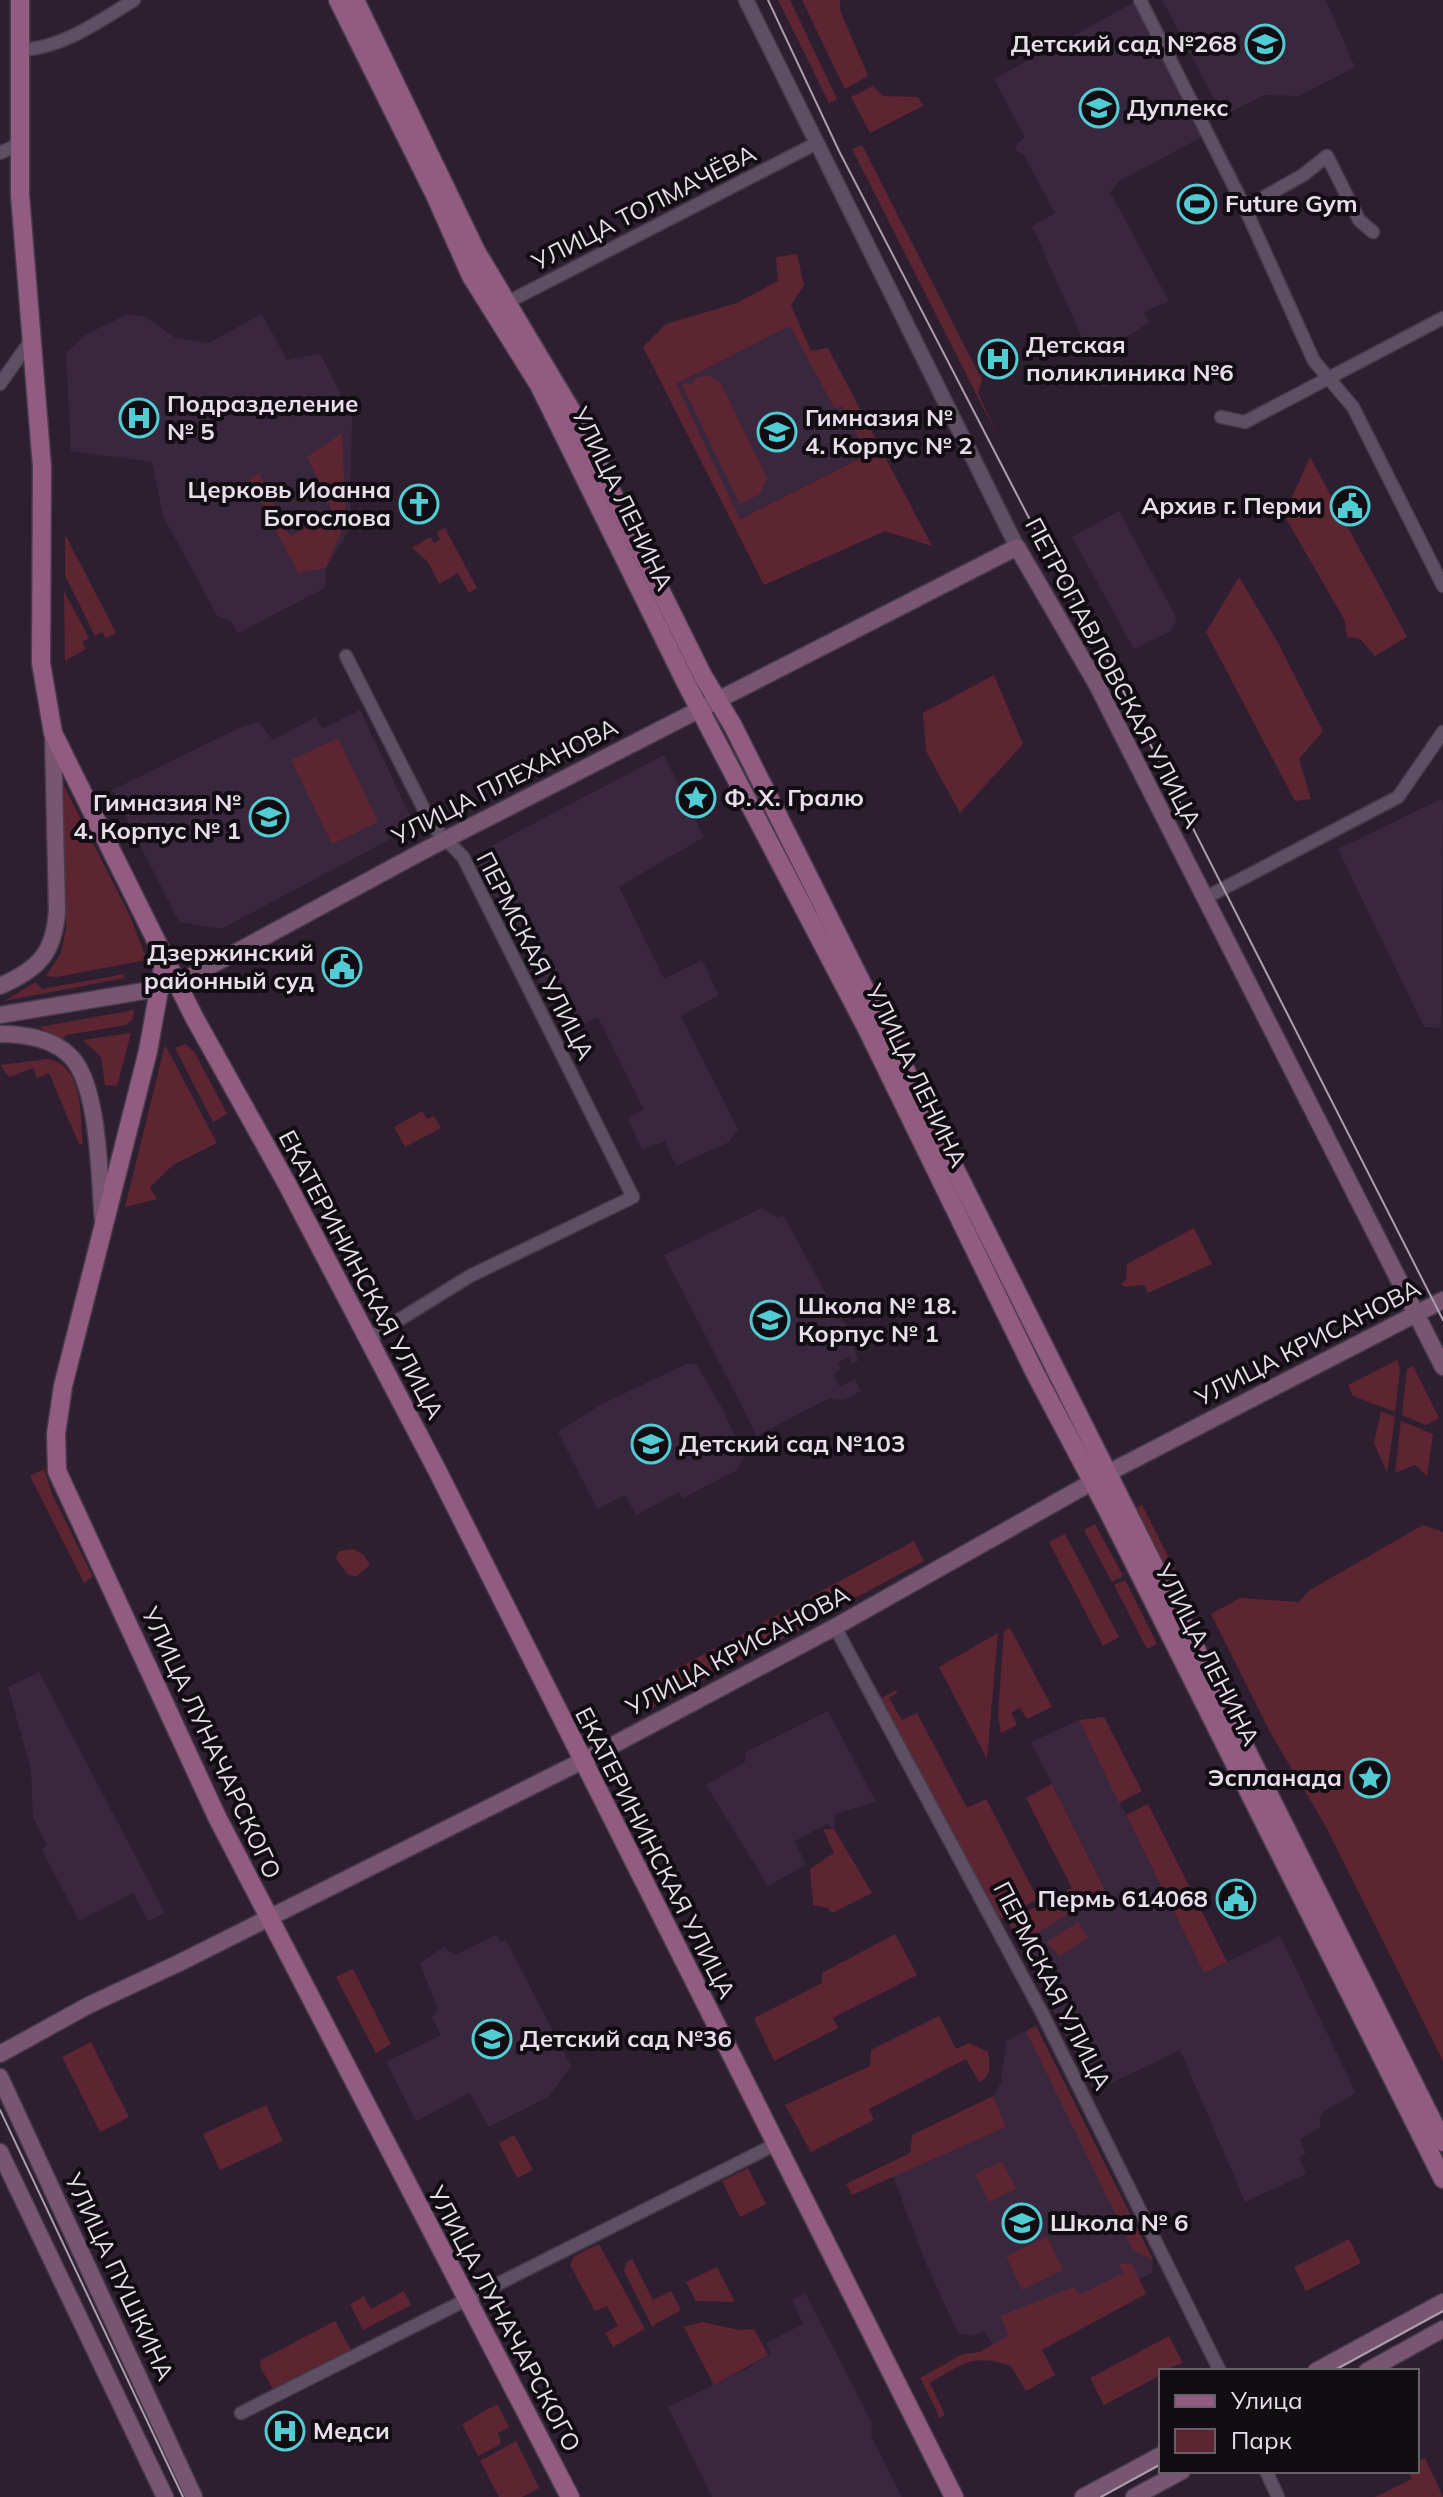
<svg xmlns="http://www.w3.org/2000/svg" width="1443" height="2497" viewBox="0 0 1443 2497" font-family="Mulish,sans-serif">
<rect width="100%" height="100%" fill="#2d1f30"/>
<g fill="#39273d">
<path d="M1162 0H1326L1355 67 1299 96 1264 95 1223 116Z"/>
<path d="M1136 1 1202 137 1121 180 1110 192 1169 301 1144 312 1149 323 1102 352 1087 349 1032 226 1055 213 1023 154 1016 150 1017 143 1025 138 994 79Z"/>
<path d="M262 314 287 360 320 354 352 416 350 528 326 568 325 588 238 633 230 620 218 617 163 516 152 462 71 451 66 353 87 334 126 315 144 316 176 338 208 343Z"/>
<path d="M790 326 835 408 842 405 867 455 739 519 676 384Z"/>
<path d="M1119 511 1177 619 1171 631 1134 649 1072 537Z"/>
<path d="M360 710 415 826 221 929 179 922 112 790 241 727 259 722 273 740 316 717 322 729Z"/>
<path d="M664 755 704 837 619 887 664 979 702 960 719 995 681 1016 738 1129 729 1142 676 1166 665 1141 642 1150 628 1118 644 1110 598 1017 565 1033 474 855Z"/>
<path d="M1441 799 1443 805 1441 1028 1424 1027 1338 849Z"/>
<path d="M762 1208 778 1218 784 1216 837 1314 848 1326 858 1361 852 1364 849 1357 838 1363 841 1369 833 1374 840 1387 855 1379 861 1391 844 1400 829 1398 757 1436 664 1255Z"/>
<path d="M686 1364H696L720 1404 744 1456 737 1470 683 1498 679 1492 636 1515 625 1495 597 1509 558 1432 600 1405Z"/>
<path d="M39 1672 165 1913 148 1921 133 1893 79 1921 42 1850 47 1845 33 1817 31 1770 8 1687Z"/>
<path d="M828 1711 876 1802 835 1814 834 1829 827 1824 795 1841 806 1865 768 1886 706 1785 745 1762 746 1752Z"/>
<path d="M1079 1720 1204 1973 1280 1936 1356 2093 1324 2111 1319 2119 1321 2127 1300 2139 1306 2153 1299 2157 1306 2174 1245 2202 1180 2050 1095 2091 1049 2003 1052 1995 1047 1986 1038 1983 1019 1945 1105 1889 1031 1742Z"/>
<path d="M496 1935 500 1942 506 1940 571 2066 548 2097 489 2127 470 2093 416 2121 386 2062 441 2035 432 2018 438 2010 420 1963 444 1947 455 1955Z"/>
<path d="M1036 2026 1153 2260 1152 2273 996 2350 984 2331 973 2336 958 2333 927 2266 893 2176 1006 2127 993 2096 1001 2083 1006 2041Z"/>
<path d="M805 2293 872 2423 871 2435 902 2497H712L668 2407 752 2366 770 2353 766 2343 803 2324 792 2300Z"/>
</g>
<g fill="#5d2532" fill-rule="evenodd">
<path d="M778 0H790L837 99 829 103Z"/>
<path d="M802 0H840V10L868 76 845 89Z"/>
<path d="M873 86 883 96 918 97 923 106 870 133 851 97Z"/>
<path d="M862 145 982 380 978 393 998 437 852 149Z"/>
<path d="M797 254 804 285 791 305 811 351 828 348 932 546 885 531 764 585 643 347 666 324 737 303 778 281 776 257ZM790 326 835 409 842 406 867 455 740 519 676 384Z"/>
<path d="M708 375 720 381 767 479 760 494 740 504 682 385 687 382 690 386 696 378Z"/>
<path d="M342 433 346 521 326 568 298 573 249 479 259 473 290 536 334 514 307 457Z"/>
<path d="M1310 457 1407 637 1375 656 1360 639 1347 637 1345 621 1284 515Z"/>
<path d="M445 528 477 588 469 593 458 573 439 584 428 562 412 548 430 537 434 543 440 540 437 532Z"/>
<path d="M65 534 116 633 106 638 102 632 95 636 65 575Z"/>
<path d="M1239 577 1278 643 1323 731 1299 759 1311 799 1295 801 1206 632Z"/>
<path d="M64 591 89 638 82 642 86 649 65 661Z"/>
<path d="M994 675 1023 744 960 813 926 751 923 713Z"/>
<path d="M338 738 378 822 332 844 291 760Z"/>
<path d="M59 776 130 916 147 960 56 977 46 976 61 953 66 929Z"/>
<path d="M124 974 125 978 4 1001 36 982 42 989Z"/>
<path d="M134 1010 133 1019 126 1025 67 1035 60 1040 39 1027Z"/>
<path d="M131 1033 117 1086 105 1085 101 1057 83 1040Z"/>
<path d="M186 1044 195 1053 227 1114 213 1122 175 1048Z"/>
<path d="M165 1045 217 1143 173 1165 150 1187 157 1199 125 1207Z"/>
<path d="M48 1059C84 1066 80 1115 83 1144H79L49 1073 37 1078 33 1068 9 1077 0 1065Z"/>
<path d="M422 1111 427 1119 434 1116 441 1128 405 1147 394 1127Z"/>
<path d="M1194 1228 1212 1264 1148 1293 1144 1285 1125 1287 1121 1284 1126 1279 1127 1264Z"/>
<path d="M1397 1360 1400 1369 1395 1412 1353 1396 1348 1385Z"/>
<path d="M1413 1366 1439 1418 1426 1425 1402 1415 1407 1369Z"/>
<path d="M1381 1411 1395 1417 1387 1473 1374 1443Z"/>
<path d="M1401 1421 1433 1434 1427 1476 1415 1465 1395 1473Z"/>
<path d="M44 1469 52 1494 93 1577 84 1583 30 1476Z"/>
<path d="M1142 1505 1189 1598 1182 1602 1135 1508Z"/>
<path d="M1095 1524 1123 1576 1112 1582 1084 1530Z"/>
<path d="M1423 1525 1443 1532V2061L1325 1825 1270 1732 1211 1614 1240 1598 1299 1602 1310 1590Z"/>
<path d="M1065 1534 1119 1637 1103 1646 1049 1542Z"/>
<path d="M914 1541 924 1561 820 1617 810 1597Z"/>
<path d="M354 1549 364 1555 370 1565 357 1576 348 1575 336 1558 339 1551Z"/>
<path d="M1125 1580 1157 1644 1147 1649 1114 1585Z"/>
<path d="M798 1604 809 1625 736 1663 725 1643Z"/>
<path d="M1010 1628 1052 1707 1027 1719 1020 1708 1011 1713 1017 1725 1001 1733 998 1715 1004 1631Z"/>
<path d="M998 1633 987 1759 939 1667Z"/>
<path d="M717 1647 727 1667 652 1708 641 1688Z"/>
<path d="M896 1690 897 1693 889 1698 902 1720 917 1713 967 1808 986 1799 1038 1899 997 1921 880 1699Z"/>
<path d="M1104 1717 1142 1791 1119 1803 1079 1720Z"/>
<path d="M1052 1784 1105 1890 1019 1945 1008 1921 1072 1888 1026 1798Z"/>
<path d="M1148 1804 1227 1962 1204 1973 1126 1815Z"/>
<path d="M823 1829H834L872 1893 832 1913 828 1908 813 1905 810 1869 834 1853Z"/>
<path d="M1078 1922 1089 1938 1059 1956 1046 1942Z"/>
<path d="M895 1934 917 1975 833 2018 838 2028 774 2061 754 2018 822 1983V1973Z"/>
<path d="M353 1969 391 2044 376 2053 336 1977Z"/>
<path d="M939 2016 956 2049 969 2043 988 2052C990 2065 992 2075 979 2082L966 2059 869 2109 874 2120 811 2152 785 2105 870 2066 871 2050Z"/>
<path d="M1036 2026 1153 2260 1133 2250 1026 2031Z"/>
<path d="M91 2042 129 2117 100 2132 62 2057Z"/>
<path d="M993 2096 1006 2127 852 2195 846 2184 910 2153 912 2135Z"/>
<path d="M266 2105 283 2141 220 2170 203 2134Z"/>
<path d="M514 2135 533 2170 517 2178 499 2143Z"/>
<path d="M1002 2161 1016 2189 989 2202 975 2174Z"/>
<path d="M748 2168 766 2204 740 2217 722 2181Z"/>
<path d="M1047 2236 1063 2270 1022 2290 1006 2256Z"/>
<path d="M1349 2239 1361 2263 1306 2291 1294 2267Z"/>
<path d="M599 2244 645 2329 613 2347 605 2333 618 2326 607 2306 595 2311 570 2265 574 2256Z"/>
<path d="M632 2259 653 2300 671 2291 681 2310 652 2326 624 2271 626 2263Z"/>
<path d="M1132 2263 1146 2294 1042 2350 1055 2375 1026 2391 1011 2366C973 2353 962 2364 930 2383L945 2415 940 2418 920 2378 963 2354 980 2352 1009 2335 1000 2316 1074 2287 1079 2295 1123 2273 1119 2264Z"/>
<path d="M717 2267 735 2302 696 2301 686 2282Z"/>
<path d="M404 2291 411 2305 363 2330 350 2304 364 2296 371 2309Z"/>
<path d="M335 2321 351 2350 273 2389 260 2367 261 2360Z"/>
<path d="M702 2322 739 2330 754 2329 768 2355 714 2385 684 2327Z"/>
<path d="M1169 2336 1183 2363 1161 2371V2375L1104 2405 1090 2378Z"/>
<path d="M497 2404 509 2427 498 2433 501 2444 478 2456 462 2424Z"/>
<path d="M516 2441 539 2488 522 2497H499L480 2461Z"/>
<path d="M1425 2458 1443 2497H1375L1412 2479 1408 2471H1417V2462Z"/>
</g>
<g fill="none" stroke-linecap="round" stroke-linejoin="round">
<defs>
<g id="minor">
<path d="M1140 0 1245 208 1314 361 1353 407 1443 586"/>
<path d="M19 50C62 49 99 21 134 0"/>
<path d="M0 153 19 144"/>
<path d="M1245 208 1303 175 1327 156 1359 220 1373 232"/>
<path d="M500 306 817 143"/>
<path d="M0 384 31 340"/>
<path d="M1221 417 1245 422 1443 318"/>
<path d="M346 656 432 825 463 857 633 1197 470 1276 368 1339"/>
<path d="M1205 898 1398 797 1443 732"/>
<path d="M835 1627 1041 2011 1220 2371"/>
<path d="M241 2413 776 2144"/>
<path d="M1266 2471 1278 2497"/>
</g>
<path id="tertiary" d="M746 0 1017 547"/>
<g id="secondary">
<path d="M177 984 425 850 1017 547 1096 683 1443 1367"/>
<path d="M0 986C39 969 54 953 57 911L53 734"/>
<path d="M0 1015 162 988"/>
<path d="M0 1034C24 1034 51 1038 69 1055 100 1083 99 1180 103 1221"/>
<path d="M0 2054 89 2005 179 1963 600 1752 835 1627 1108 1473 1443 1300"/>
<path d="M0 2077 194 2497"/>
<path d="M0 2152 165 2497"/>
<path d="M1316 2371 1443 2302"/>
<path d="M1367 2371 1443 2329"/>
<path d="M1083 2497 1161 2455"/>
<path d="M1134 2497 1182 2471"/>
</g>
<g id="primary">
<path d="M20 0V195L42 467 41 663 53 733 194 1017 286 1182 438 1472 954 2497"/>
<path d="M338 0 435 195 471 276 539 385 687 685 866 1027 1035 1373 1108 1511 1443 2179"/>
<path d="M355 0 476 251 571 410 703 676 733 726 1443 2142"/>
<path d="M164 962 148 1051 63 1386 56 1434 57 1471 217 1817 570 2497"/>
</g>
</defs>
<use href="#minor" stroke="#473b4a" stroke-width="15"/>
<use href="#tertiary" stroke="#473b4a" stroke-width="17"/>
<use href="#secondary" stroke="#473b4a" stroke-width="19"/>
<use href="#primary" stroke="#473b4a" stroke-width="21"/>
<use href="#minor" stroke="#5e4f62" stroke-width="12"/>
<use href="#tertiary" stroke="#5e4f62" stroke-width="14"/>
<use href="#secondary" stroke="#785571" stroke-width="16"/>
<use href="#primary" stroke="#925b81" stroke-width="18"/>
<g stroke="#a99eab" stroke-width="2">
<path d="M768 0 839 151 1029 518 1114 673 1443 1320"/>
<path d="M0 2110 183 2497"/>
<path d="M1333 2371 1443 2311"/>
<path d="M1101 2497 1161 2464"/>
</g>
</g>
<defs>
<symbol id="school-ring" viewBox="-11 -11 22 22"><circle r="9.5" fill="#120c13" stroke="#51ccd3" stroke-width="1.5"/><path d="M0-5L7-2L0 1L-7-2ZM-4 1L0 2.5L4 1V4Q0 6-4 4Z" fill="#51ccd3"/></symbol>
<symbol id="stadium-ring" viewBox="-11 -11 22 22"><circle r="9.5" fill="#120c13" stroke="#51ccd3" stroke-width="1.5"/><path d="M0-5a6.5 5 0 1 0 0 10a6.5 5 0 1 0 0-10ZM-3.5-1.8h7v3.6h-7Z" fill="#51ccd3"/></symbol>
<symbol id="hospital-ring" viewBox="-11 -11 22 22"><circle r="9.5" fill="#120c13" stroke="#51ccd3" stroke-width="1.5"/><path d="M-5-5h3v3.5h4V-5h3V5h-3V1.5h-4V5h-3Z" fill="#51ccd3"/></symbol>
<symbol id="church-ring" viewBox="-11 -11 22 22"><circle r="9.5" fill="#120c13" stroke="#51ccd3" stroke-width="1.5"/><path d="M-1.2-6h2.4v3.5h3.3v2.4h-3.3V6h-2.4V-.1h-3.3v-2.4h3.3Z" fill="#51ccd3"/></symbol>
<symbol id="civic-ring" viewBox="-11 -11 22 22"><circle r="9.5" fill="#120c13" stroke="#51ccd3" stroke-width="1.5"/><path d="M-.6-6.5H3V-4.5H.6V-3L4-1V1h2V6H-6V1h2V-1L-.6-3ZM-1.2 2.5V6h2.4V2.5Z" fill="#51ccd3"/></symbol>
<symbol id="sight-ring" viewBox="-11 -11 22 22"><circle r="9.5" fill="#120c13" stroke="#51ccd3" stroke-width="1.5"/><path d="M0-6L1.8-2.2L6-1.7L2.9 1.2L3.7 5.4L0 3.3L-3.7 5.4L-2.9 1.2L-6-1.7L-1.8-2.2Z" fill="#51ccd3"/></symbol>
</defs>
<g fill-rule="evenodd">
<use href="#school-ring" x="1243" y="22" width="44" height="44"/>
<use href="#school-ring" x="1077" y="86" width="44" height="44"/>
<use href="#stadium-ring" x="1175" y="182" width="44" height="44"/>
<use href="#hospital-ring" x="976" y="337" width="44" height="44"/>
<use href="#hospital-ring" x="117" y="396" width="44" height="44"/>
<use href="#school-ring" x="755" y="410" width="44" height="44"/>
<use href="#church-ring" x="397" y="482" width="44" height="44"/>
<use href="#civic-ring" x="1328" y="484" width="44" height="44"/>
<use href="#sight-ring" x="674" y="776" width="44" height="44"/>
<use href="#school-ring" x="247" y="795" width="44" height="44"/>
<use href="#civic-ring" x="320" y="945" width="44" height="44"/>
<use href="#school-ring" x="748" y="1298" width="44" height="44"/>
<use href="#school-ring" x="629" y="1422" width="44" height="44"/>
<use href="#sight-ring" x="1348" y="1756" width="44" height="44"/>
<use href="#civic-ring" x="1214" y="1877" width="44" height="44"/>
<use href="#school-ring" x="470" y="2017" width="44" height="44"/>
<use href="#school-ring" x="1000" y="2201" width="44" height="44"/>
<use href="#hospital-ring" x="263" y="2409" width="44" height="44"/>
</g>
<g text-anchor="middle" stroke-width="8" stroke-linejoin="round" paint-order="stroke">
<g font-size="24" font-weight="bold" fill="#e7dee9" stroke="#120c13" text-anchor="start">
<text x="1237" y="52" text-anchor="end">Детский сад №268</text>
<text x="1127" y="116">Дуплекс</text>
<text x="1225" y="212">Future Gym</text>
<text x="1026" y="353">Детская<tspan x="1026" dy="28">поликлиника №6</tspan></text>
<text x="167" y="412">Подразделение<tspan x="167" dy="28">№ 5</tspan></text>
<text x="805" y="426">Гимназия №<tspan x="805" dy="28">4. Корпус № 2</tspan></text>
<text x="391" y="498" text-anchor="end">Церковь Иоанна<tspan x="391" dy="28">Богослова</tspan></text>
<text x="1322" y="514" text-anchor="end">Архив г. Перми</text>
<text x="724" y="806">Ф. Х. Гралю</text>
<text x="241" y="811" text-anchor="end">Гимназия №<tspan x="241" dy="28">4. Корпус № 1</tspan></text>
<text x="314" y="961" text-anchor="end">Дзержинский<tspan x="314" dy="28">районный суд</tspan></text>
<text x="798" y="1314">Школа № 18.<tspan x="798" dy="28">Корпус № 1</tspan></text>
<text x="679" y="1452">Детский сад №103</text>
<text x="1342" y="1786" text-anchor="end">Эспланада</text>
<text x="1208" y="1907" text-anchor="end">Пермь 614068</text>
<text x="520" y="2047">Детский сад №36</text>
<text x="1050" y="2231">Школа № 6</text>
<text x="313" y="2439">Медси</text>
</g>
<g font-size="24" fill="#e7dee9" stroke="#120c13">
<text transform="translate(644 208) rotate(-27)" y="8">УЛИЦА ТОЛМАЧЁВА</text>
<text transform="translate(622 499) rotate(64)" y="8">УЛИЦА ЛЕНИНА</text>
<text transform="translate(1113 673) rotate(62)" y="8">ПЕТРОПАВЛОВСКАЯ УЛИЦА</text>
<text transform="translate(505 782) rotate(-27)" y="8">УЛИЦА ПЛЕХАНОВА</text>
<text transform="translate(535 956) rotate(63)" y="8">ПЕРМСКАЯ УЛИЦА</text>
<text transform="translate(916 1076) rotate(64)" y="8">УЛИЦА ЛЕНИНА</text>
<text transform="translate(361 1275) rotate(62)" y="8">ЕКАТЕРИНИНСКАЯ УЛИЦА</text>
<text transform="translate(1308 1343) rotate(-27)" y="8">УЛИЦА КРИСАНОВА</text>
<text transform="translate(738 1651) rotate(-28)" y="8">УЛИЦА КРИСАНОВА</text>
<text transform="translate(1207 1655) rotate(63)" y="8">УЛИЦА ЛЕНИНА</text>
<text transform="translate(211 1743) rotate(65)" y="8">УЛИЦА ЛУНАЧАРСКОГО</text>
<text transform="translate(655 1853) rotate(63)" y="8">ЕКАТЕРИНИНСКАЯ УЛИЦА</text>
<text transform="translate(1052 1986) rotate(63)" y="8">ПЕРМСКАЯ УЛИЦА</text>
<text transform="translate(119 2277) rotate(65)" y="8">УЛИЦА ПУШКИНА</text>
<text transform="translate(504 2319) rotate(62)" y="8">УЛИЦА ЛУНАЧАРСКОГО</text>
</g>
</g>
<rect x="1159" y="2369" width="260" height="104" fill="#120c13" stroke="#676069" stroke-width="2"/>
<rect x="1175" y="2395" width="40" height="12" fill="#925b81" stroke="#676069" stroke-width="2"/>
<text x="1231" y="2409" font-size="24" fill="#e7dee9">Улица</text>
<rect x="1175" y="2429" width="40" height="24" fill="#5d2532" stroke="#676069" stroke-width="2"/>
<text x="1231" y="2449" font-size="24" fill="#e7dee9">Парк</text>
</svg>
